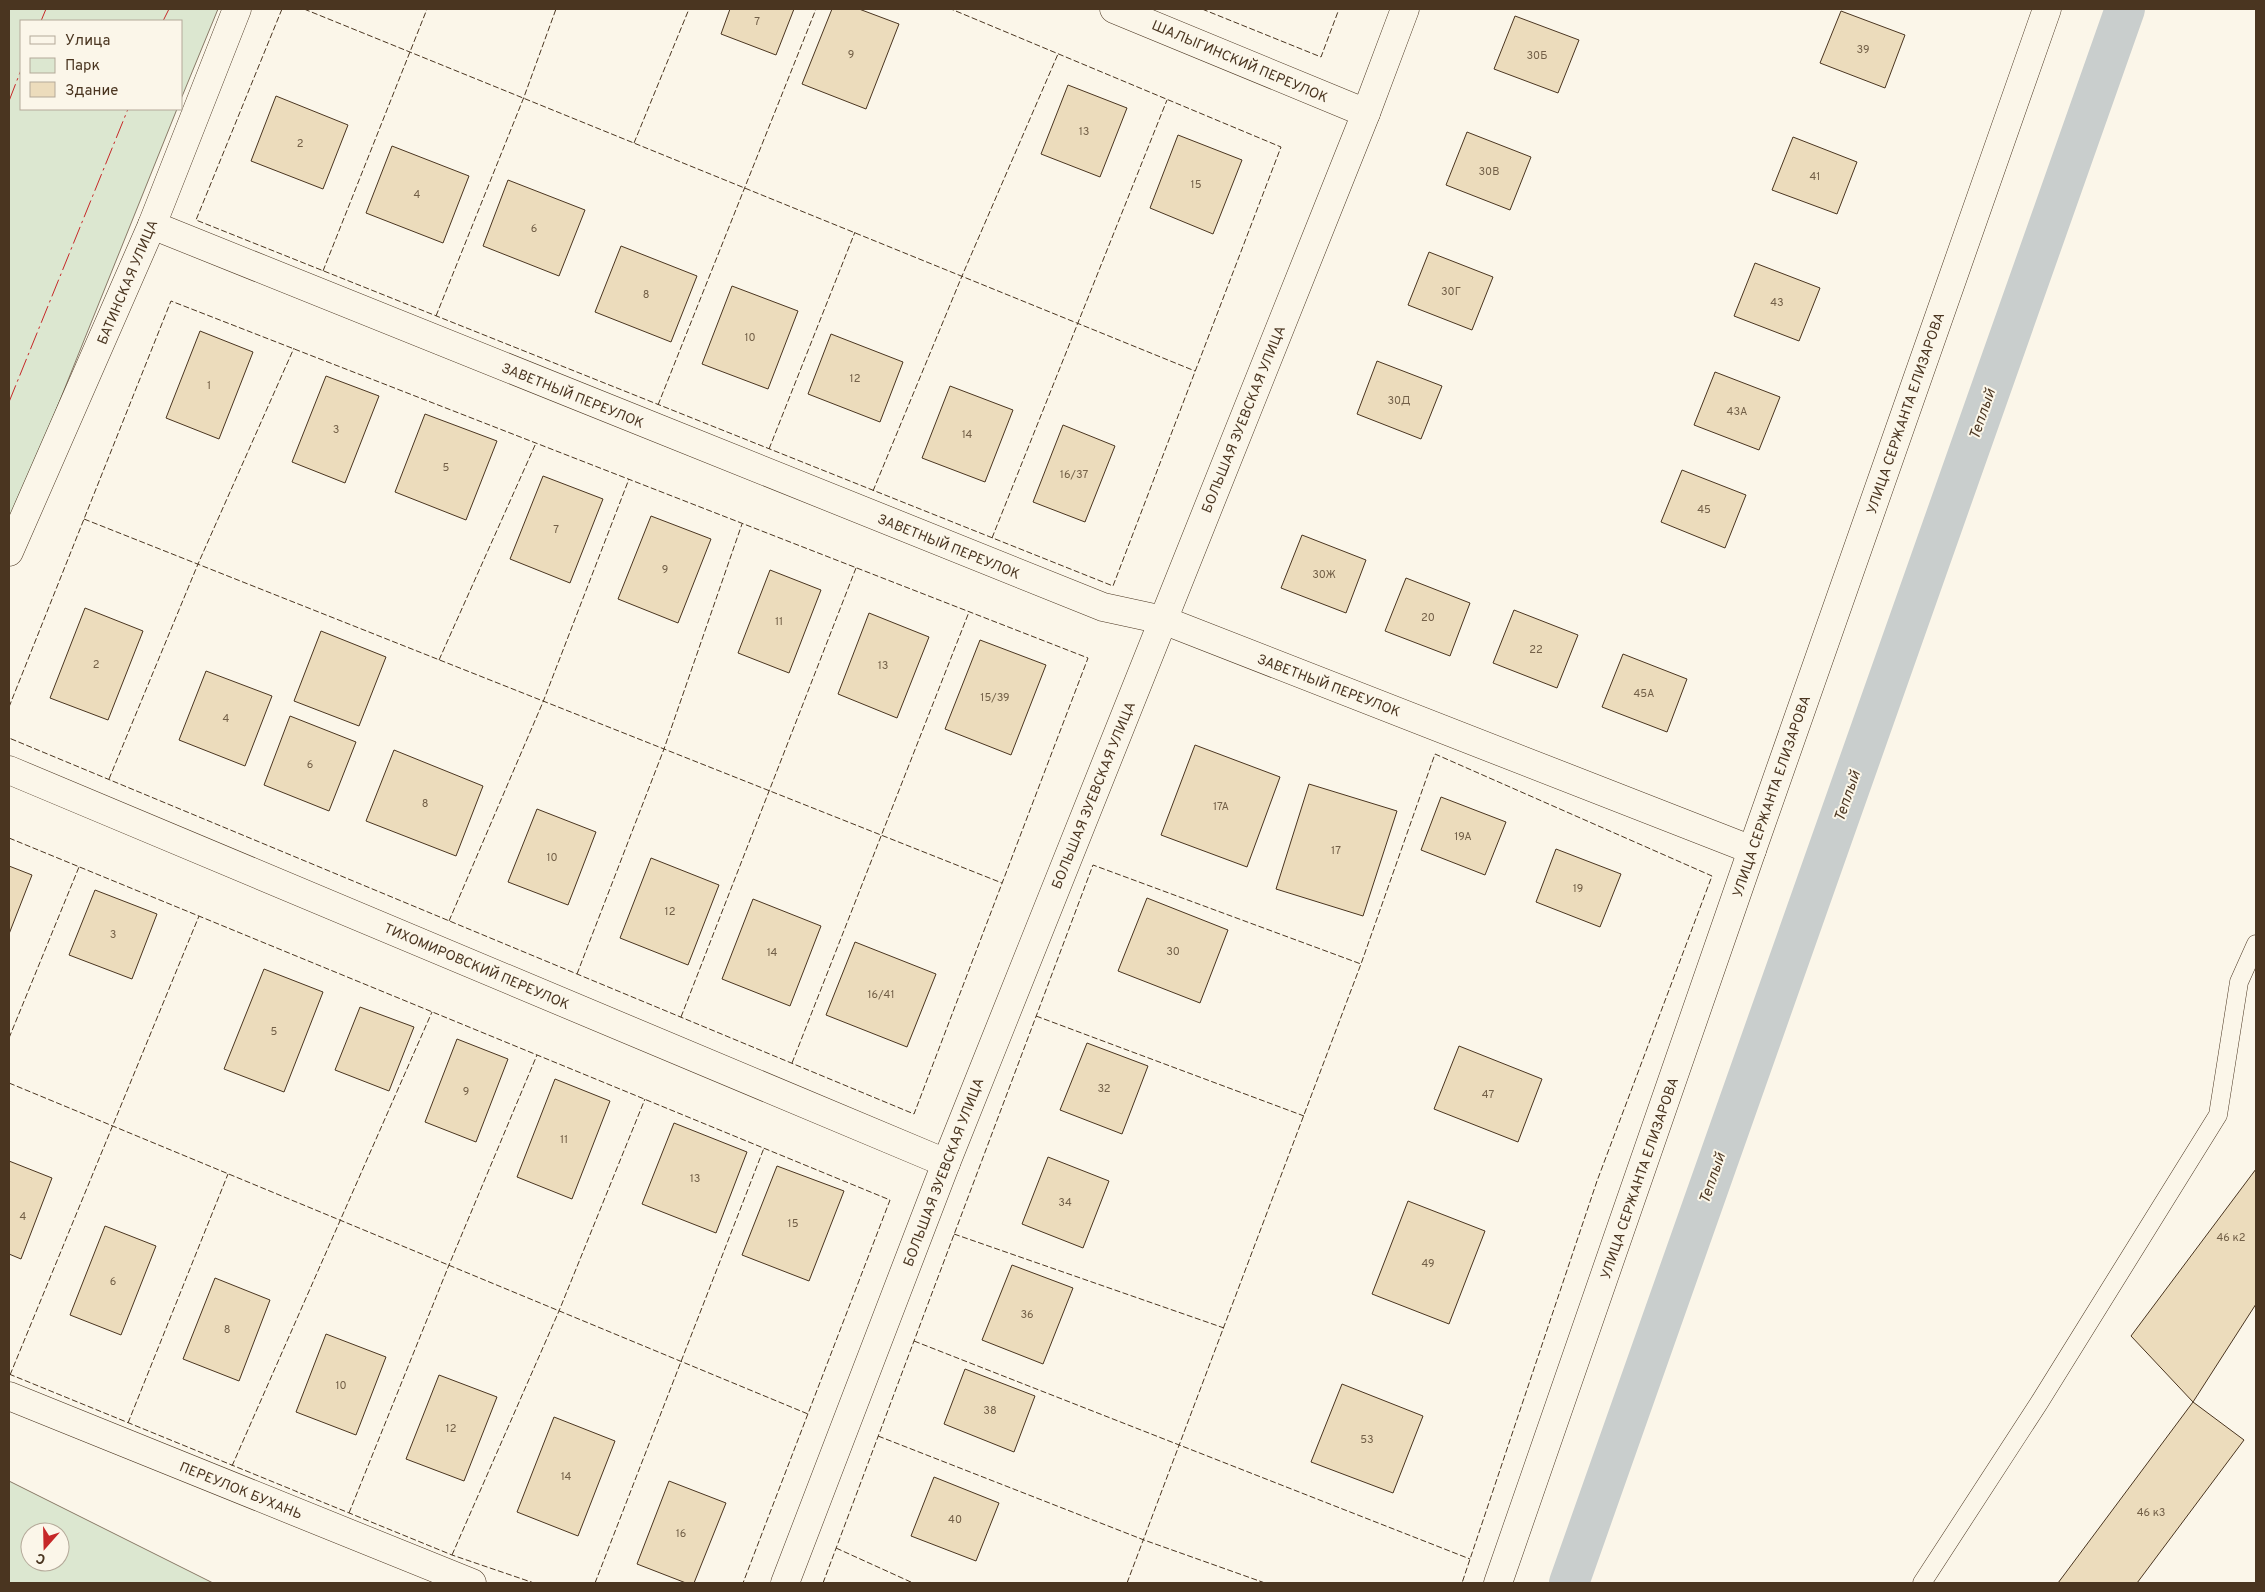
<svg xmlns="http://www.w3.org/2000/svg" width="2265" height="1592" viewBox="0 0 2265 1592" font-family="Overpass,sans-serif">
<rect width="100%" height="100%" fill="#fbf6e9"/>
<g fill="#dce7d0" stroke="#887966" fill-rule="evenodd">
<path d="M9 9H218L181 99V21H21V109H177L9 527Z"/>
<path d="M9 1481 213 1583H9ZM30 1532H60V1562H30Z"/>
</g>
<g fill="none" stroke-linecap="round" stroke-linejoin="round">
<path stroke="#c9cecd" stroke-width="40" d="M1569 1583 2125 9"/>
</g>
<g fill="#ecdcbc" stroke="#4a3520">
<path d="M730 9H794L776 55 721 34Z"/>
<path d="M832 9H859L899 24 866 109 802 84Z"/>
<path d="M1841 11 1905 35 1885 88 1820 63Z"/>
<path d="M1515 16 1579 40 1558 93 1494 69Z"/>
<path d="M1068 85 1127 108 1100 177 1041 154Z"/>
<path d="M276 96 348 125 323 189 251 161Z"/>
<path d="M1467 132 1531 157 1510 210 1446 185Z"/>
<path d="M1178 135 1242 160 1213 234 1150 208Z"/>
<path d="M1793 137 1857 162 1837 214 1772 190Z"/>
<path d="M392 146 469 176 443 243 366 213Z"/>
<path d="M508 180 585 210 559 276 483 246Z"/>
<path d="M621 246 697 276 671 342 595 312Z"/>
<path d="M1429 252 1493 277 1472 330 1408 305Z"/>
<path d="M1755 263 1820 288 1799 341 1734 316Z"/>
<path d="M732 286 798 311 768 389 702 364Z"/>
<path d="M200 331 253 352 219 439 166 418Z"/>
<path d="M831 334 903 362 880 422 808 394Z"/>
<path d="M1377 361 1442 386 1421 439 1357 414Z"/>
<path d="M1715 372 1780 397 1759 450 1694 425Z"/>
<path d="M326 376 379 396 345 483 292 462Z"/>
<path d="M950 386 1013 410 985 482 922 458Z"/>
<path d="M425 414 497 441 466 520 395 492Z"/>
<path d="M1063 425 1115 446 1085 522 1033 502Z"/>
<path d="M1682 470 1746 495 1725 548 1661 522Z"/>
<path d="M543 476 603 499 570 583 510 559Z"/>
<path d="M651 516 711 539 678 623 618 599Z"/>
<path d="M1302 535 1366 560 1346 613 1281 588Z"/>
<path d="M770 570 821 590 789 673 738 653Z"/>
<path d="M1406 578 1470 603 1450 656 1385 631Z"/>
<path d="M85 608 143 631 108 720 50 698Z"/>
<path d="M1514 610 1578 635 1557 688 1493 663Z"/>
<path d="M869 613 929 637 897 718 838 694Z"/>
<path d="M321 631 386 657 359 726 294 701Z"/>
<path d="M980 640 1046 665 1011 755 945 729Z"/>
<path d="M1623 654 1687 679 1667 732 1602 707Z"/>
<path d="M206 671 272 696 245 766 179 740Z"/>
<path d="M290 716 356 742 329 811 264 785Z"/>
<path d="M1195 745 1280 777 1247 867 1161 835Z"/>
<path d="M394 750 483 786 456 856 366 821Z"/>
<path d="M1309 784 1397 811 1363 916 1276 889Z"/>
<path d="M1441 797 1506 822 1485 875 1421 850Z"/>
<path d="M537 809 596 832 568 905 508 882Z"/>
<path d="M1556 849 1621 874 1600 927 1536 902Z"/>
<path d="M651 858 719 885 688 965 620 938Z"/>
<path d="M9 866 32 875 9 934Z"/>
<path d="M95 890 157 914 132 979 69 955Z"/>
<path d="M1147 898 1228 930 1200 1003 1118 971Z"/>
<path d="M753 899 821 926 790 1006 722 979Z"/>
<path d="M855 942 936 974 907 1047 826 1015Z"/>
<path d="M264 969 323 992 284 1092 224 1069Z"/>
<path d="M360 1007 414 1027 389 1091 335 1070Z"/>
<path d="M457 1039 508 1059 476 1142 425 1122Z"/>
<path d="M1087 1043 1148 1066 1122 1134 1060 1110Z"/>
<path d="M1459 1046 1542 1079 1518 1142 1434 1109Z"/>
<path d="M555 1079 610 1101 572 1199 517 1177Z"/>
<path d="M674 1123 747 1152 716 1233 642 1204Z"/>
<path d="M1048 1157 1109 1181 1083 1248 1022 1224Z"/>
<path d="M9 1161 52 1178 21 1259 9 1254Z"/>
<path d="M777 1166 844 1191 809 1281 742 1255Z"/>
<path d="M2256 1169V1304L2193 1402 2131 1336Z"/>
<path d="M1408 1201 1485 1231 1449 1324 1372 1294Z"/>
<path d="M105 1226 156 1246 121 1335 70 1315Z"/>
<path d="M1012 1265 1073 1288 1043 1364 982 1340Z"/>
<path d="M215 1278 270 1300 239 1381 183 1359Z"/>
<path d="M326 1334 386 1357 356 1435 296 1412Z"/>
<path d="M965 1369 1035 1396 1014 1452 944 1424Z"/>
<path d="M439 1375 497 1397 464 1481 406 1459Z"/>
<path d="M1342 1384 1423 1416 1393 1493 1311 1462Z"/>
<path d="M2193 1402 2244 1440 2137 1583H2058Z"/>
<path d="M554 1417 615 1441 578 1536 517 1512Z"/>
<path d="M934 1477 999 1503 976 1561 911 1536Z"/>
<path d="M669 1481 726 1503 694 1583H686L637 1564Z"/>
</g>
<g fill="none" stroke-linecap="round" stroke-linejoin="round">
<defs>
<path id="lane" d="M1922 1583 2039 1403 2218 1115 2239 982 2256 944"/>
<g id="street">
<path d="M1114 9 1366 113"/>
<path d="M152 225 1103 607 1163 620 1752 850"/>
<path d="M9 552 152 225 237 9"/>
<path d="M9 770 946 1163"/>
<path d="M9 1396 472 1583"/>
<path d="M785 1583 946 1163 1366 113 1405 9"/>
<path d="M1498 1583 1752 850 2047 9"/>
</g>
</defs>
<use href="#lane" stroke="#4a3520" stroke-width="19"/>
<use href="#street" stroke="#4a3520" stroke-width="29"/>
<use href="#lane" stroke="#fbf6e9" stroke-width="18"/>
<use href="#street" stroke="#fbf6e9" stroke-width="28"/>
<g stroke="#4a3520" stroke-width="1" stroke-dasharray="6 2.5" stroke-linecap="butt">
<path d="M282 9 196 220 1113 586 1281 147 951 9"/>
<path d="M304 9 1195 371"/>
<path d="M1202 9 1321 57 1339 9"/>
<path d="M634 143 689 9"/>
<path d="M323 271 427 9"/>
<path d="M436 316 524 97 556 9"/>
<path d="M658 405 816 9"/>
<path d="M769 449 855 232"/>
<path d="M873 491 962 276 1058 54"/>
<path d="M84 519 1002 883"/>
<path d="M992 538 1167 100"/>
<path d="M439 660 536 443"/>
<path d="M9 707 171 301 1088 658 914 1114 9 738"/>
<path d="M109 779 198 564 294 348"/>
<path d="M9 838 890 1200 743 1583"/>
<path d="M449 921 543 702 629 479"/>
<path d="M577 974 664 749 742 524"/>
<path d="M1036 1016 1304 1116"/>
<path d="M681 1017 856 568"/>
<path d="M9 1038 79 867"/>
<path d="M792 1063 969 612"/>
<path d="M9 1083 808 1414"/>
<path d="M954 1234 1224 1328"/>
<path d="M914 1341 1470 1559"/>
<path d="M9 1374 452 1555 534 1583"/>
<path d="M10 1375 199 916"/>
<path d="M128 1423 228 1174"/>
<path d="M878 1436 1144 1540 1265 1583"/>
<path d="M232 1466 432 1012"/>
<path d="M349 1513 449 1265 537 1055"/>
<path d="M836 1548 913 1583"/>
<path d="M452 1555 559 1311 645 1099"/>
<path d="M595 1583 764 1148"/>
<path d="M823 1583 1093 865 1361 964"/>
<path d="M1127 1583 1361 964 1435 754 1712 876 1597 1181 1462 1583"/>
</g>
<g stroke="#c62828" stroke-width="1" stroke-dasharray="18 4 2.5 4" stroke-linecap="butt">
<path d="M41 21 46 9"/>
<path d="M163 21 169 9"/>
<path d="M9 101 21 70"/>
<path d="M9 402 128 109"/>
</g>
</g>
<g text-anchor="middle" stroke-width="4" stroke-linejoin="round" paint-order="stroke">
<g font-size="11" fill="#725f47">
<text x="757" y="25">7</text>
<text x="1863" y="53">39</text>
<text x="851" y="58">9</text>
<text x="1537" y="59">30Б</text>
<text x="1084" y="135">13</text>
<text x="300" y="147">2</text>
<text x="1489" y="175">30В</text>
<text x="1815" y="180">41</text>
<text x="1196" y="188">15</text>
<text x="417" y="198">4</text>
<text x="534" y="232">6</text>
<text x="1451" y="295">30Г</text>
<text x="646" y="298">8</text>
<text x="1777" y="306">43</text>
<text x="750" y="341">10</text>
<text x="855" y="382">12</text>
<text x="209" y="389">1</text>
<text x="1399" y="404">30Д</text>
<text x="1737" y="415">43А</text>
<text x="336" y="433">3</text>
<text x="967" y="438">14</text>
<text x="446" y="471">5</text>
<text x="1074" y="478">16/37</text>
<text x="1704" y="513">45</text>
<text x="556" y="533">7</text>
<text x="665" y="573">9</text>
<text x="1324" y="578">30Ж</text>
<text x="1428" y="621">20</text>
<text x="779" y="625">11</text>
<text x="1536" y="653">22</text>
<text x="96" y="668">2</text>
<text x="883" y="669">13</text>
<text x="1644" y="697">45А</text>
<text x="995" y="701">15/39</text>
<text x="226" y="722">4</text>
<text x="310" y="768">6</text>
<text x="425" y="807">8</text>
<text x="1221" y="810">17А</text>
<text x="1463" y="840">19А</text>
<text x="1336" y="854">17</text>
<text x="552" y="861">10</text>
<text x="1578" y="892">19</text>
<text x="670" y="915">12</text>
<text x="113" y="938">3</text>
<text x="1173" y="955">30</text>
<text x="772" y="956">14</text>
<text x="881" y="998">16/41</text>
<text x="274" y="1035">5</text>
<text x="1104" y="1092">32</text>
<text x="466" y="1095">9</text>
<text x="1488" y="1098">47</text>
<text x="564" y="1143">11</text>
<text x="695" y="1182">13</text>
<text x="1065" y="1206">34</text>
<text x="23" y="1220">4</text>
<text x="793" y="1227">15</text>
<text x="2231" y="1241">46 к2</text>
<text x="1428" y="1267">49</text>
<text x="113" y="1285">6</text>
<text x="1027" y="1318">36</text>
<text x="227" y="1333">8</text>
<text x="341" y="1389">10</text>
<text x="990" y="1414">38</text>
<text x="451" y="1432">12</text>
<text x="1367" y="1443">53</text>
<text x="566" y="1480">14</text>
<text x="2151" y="1516">46 к3</text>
<text x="955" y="1523">40</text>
<text x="681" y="1537">16</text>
</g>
<g font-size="14" fill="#4a3520" stroke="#fbf6e9">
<text transform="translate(1240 61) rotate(23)" y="5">ШАЛЫГИНСКИЙ ПЕРЕУЛОК</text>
<text transform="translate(127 282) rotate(-67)" y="5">БАТИНСКАЯ УЛИЦА</text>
<text transform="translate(573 395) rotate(22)" y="5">ЗАВЕТНЫЙ ПЕРЕУЛОК</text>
<text transform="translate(1905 413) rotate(-71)" y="5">УЛИЦА СЕРЖАНТА ЕЛИЗАРОВА</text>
<text transform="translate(1243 419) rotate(-68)" y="5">БОЛЬШАЯ ЗУЕВСКАЯ УЛИЦА</text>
<text transform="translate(949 546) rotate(22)" y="5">ЗАВЕТНЫЙ ПЕРЕУЛОК</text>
<text transform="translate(1329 685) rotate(21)" y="5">ЗАВЕТНЫЙ ПЕРЕУЛОК</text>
<text transform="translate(1093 795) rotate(-68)" y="5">БОЛЬШАЯ ЗУЕВСКАЯ УЛИЦА</text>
<text transform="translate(1771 796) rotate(-71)" y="5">УЛИЦА СЕРЖАНТА ЕЛИЗАРОВА</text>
<text transform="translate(477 966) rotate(23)" y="5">ТИХОМИРОВСКИЙ ПЕРЕУЛОК</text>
<text transform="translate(943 1172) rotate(-69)" y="5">БОЛЬШАЯ ЗУЕВСКАЯ УЛИЦА</text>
<text transform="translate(1639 1178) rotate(-71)" y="5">УЛИЦА СЕРЖАНТА ЕЛИЗАРОВА</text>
<text transform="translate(241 1490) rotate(22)" y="5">ПЕРЕУЛОК БУХАНЬ</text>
</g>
<g font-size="15" font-style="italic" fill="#4a3520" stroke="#fbf6e9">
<text transform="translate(1982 414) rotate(-71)" y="5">Теплый</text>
<text transform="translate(1847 796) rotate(-71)" y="5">Теплый</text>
<text transform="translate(1712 1178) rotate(-71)" y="5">Теплый</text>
</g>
</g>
<rect width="2265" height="1592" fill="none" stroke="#4a3520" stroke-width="20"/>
<rect x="20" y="20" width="162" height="90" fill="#fbf6e9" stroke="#b4a999"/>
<rect x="30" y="36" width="25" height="8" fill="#fbf6e9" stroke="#b4a999"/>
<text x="65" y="45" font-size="15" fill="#4a3520">Улица</text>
<rect x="30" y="58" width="25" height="15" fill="#dce7d0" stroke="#b4a999"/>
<text x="65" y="70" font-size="15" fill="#4a3520">Парк</text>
<rect x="30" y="82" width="25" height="15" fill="#ecdcbc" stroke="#b4a999"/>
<text x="65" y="95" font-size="15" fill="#4a3520">Здание</text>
<g transform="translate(45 1547) rotate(200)"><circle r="24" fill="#fbf6e9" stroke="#b4a999"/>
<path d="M0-4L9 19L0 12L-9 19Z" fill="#c62828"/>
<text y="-8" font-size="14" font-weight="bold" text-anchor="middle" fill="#4a3520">С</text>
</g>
</svg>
